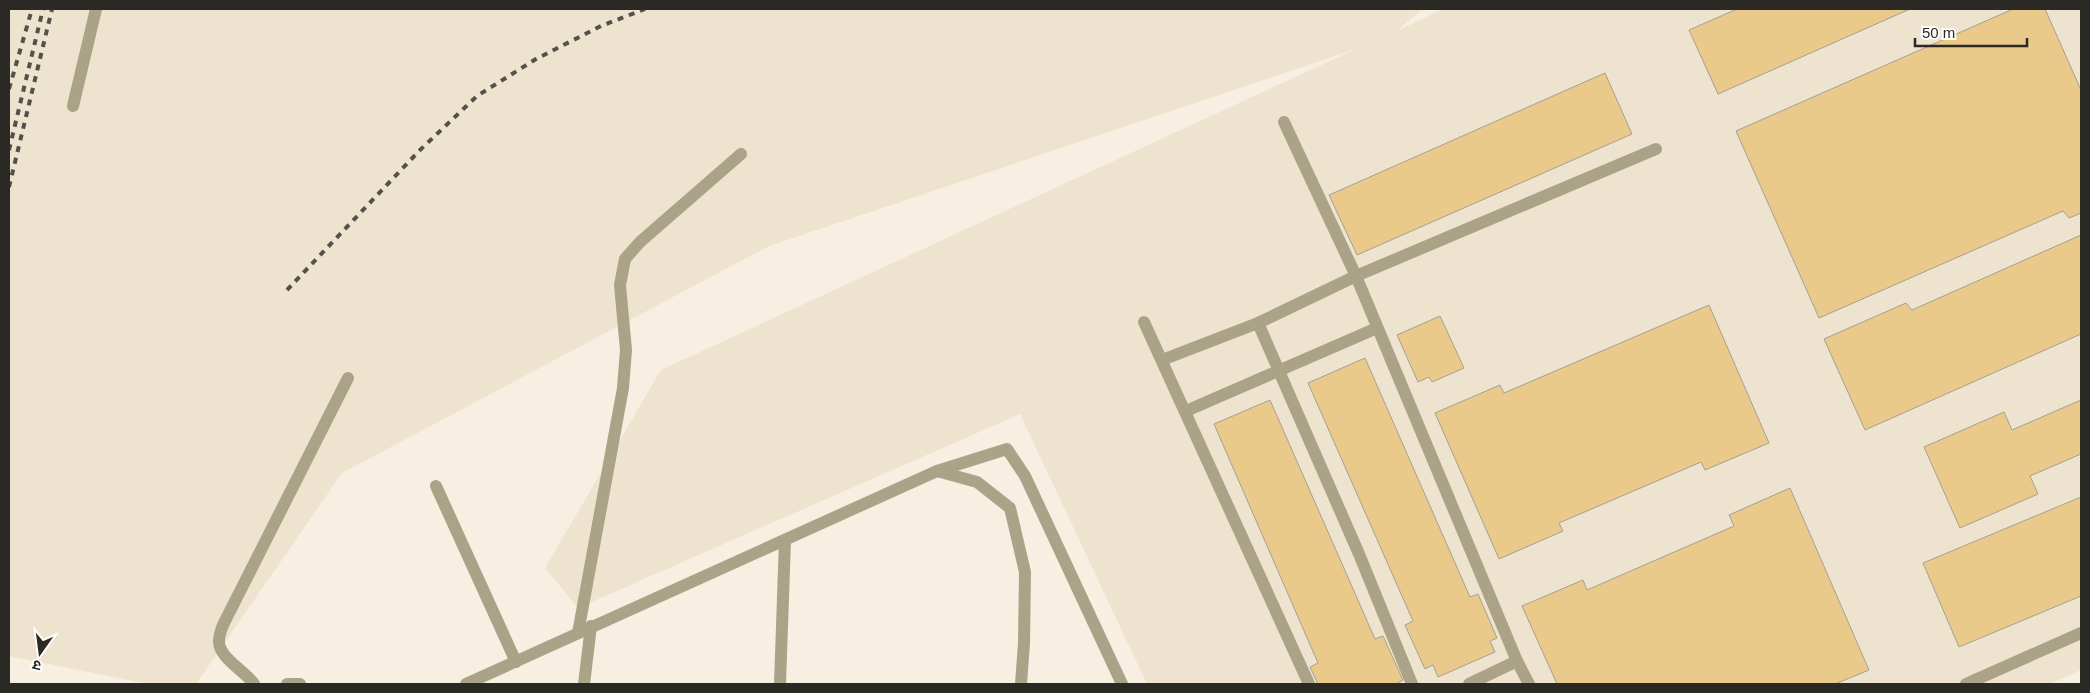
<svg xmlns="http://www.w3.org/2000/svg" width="2090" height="693" viewBox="0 0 2090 693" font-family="Arial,'Noto Sans Devanagari',sans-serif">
<rect width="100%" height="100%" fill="#f6efe2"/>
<path fill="#eee3cf" d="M9 9H1422L1397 31 1443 9H2081V670L2049 684H1147L1020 414 578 608 545 568 661 370 1356 49 769 246 342 473 196 684H149L9 656Z"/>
<g fill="#eaca8b" stroke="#a69f93">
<path d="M1737 9H1910L1718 94 1689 30Z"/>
<path d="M2013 9H2045L2081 90V213L2069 218 2063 211 1819 318 1736 131Z"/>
<path d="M1605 73 1632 134 1357 255 1329 195Z"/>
<path d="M2081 235V334L1865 430 1824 339 1906 303 1912 310Z"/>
<path d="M1709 305 1769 443 1705 470 1701 462 1559 523 1563 531 1499 559 1435 413 1500 385 1504 393Z"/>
<path d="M1440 316 1464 368 1432 382 1429 377 1418 382 1397 335Z"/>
<path d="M1365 358 1470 597 1478 594 1497 638 1490 641 1495 652 1438 677 1433 665 1425 669 1405 625 1413 621 1308 383Z"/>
<path d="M1270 400 1375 639 1383 636 1403 680 1396 684H1318L1310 667 1318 663 1214 424Z"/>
<path d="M2081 400V454L2030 476 2038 494 1960 528 1924 447 2004 412 2012 430Z"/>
<path d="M1790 488 1869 670 1835 684H1557L1522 606 1583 580 1587 590 1734 526 1729 515Z"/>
<path d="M2081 497V596L1959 647 1923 563Z"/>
</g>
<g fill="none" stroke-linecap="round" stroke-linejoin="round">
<g stroke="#aba387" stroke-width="12">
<path d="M73 106 96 9"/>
<path d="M1284 122 1356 276 1517 661 1529 684"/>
<path d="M1144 322 1309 684"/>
<path d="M1258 323 1359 554 1412 684"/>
<path d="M1162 360 1258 323 1356 276 1656 149"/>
<path d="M1186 411 1377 328"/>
<path d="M937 471 977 482 1010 508 1025 572 1024 643 1021 684"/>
<path d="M436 486 516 662"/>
<path d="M578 633 623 388 626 350 620 285 625 259 640 242 741 154"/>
<path d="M254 684C245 671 218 657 219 641 219 635 221 630 223 625L348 378"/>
<path d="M287 684H300"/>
<path d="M466 684 937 471 1007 449 1025 476 1122 684"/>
<path d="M584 684 591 626"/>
<path d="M780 684 785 540"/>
<path d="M1469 684 1517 661"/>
<path d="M1966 684 2081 633"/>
</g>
<g stroke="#54514a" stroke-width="4" stroke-dasharray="6 6" stroke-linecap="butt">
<path d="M9 89 32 9"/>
<path d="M9 150 43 9"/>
<path d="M9 187 52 9"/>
<path d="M287 290 420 150 477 96 536 59 601 26 645 9"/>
</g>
</g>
<rect width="2090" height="693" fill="none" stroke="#2b2924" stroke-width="20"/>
<g transform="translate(40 653) rotate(194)" stroke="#fefdfa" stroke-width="4" paint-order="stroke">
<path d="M0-4L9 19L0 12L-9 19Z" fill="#2b2924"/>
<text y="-8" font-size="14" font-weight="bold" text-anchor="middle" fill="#2b2924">उ</text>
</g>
<path d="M1915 38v8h112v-8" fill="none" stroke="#2b2924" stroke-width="2.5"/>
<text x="1922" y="38" font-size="15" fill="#2b2924" stroke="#fefdfa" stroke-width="4" paint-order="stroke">50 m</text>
</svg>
